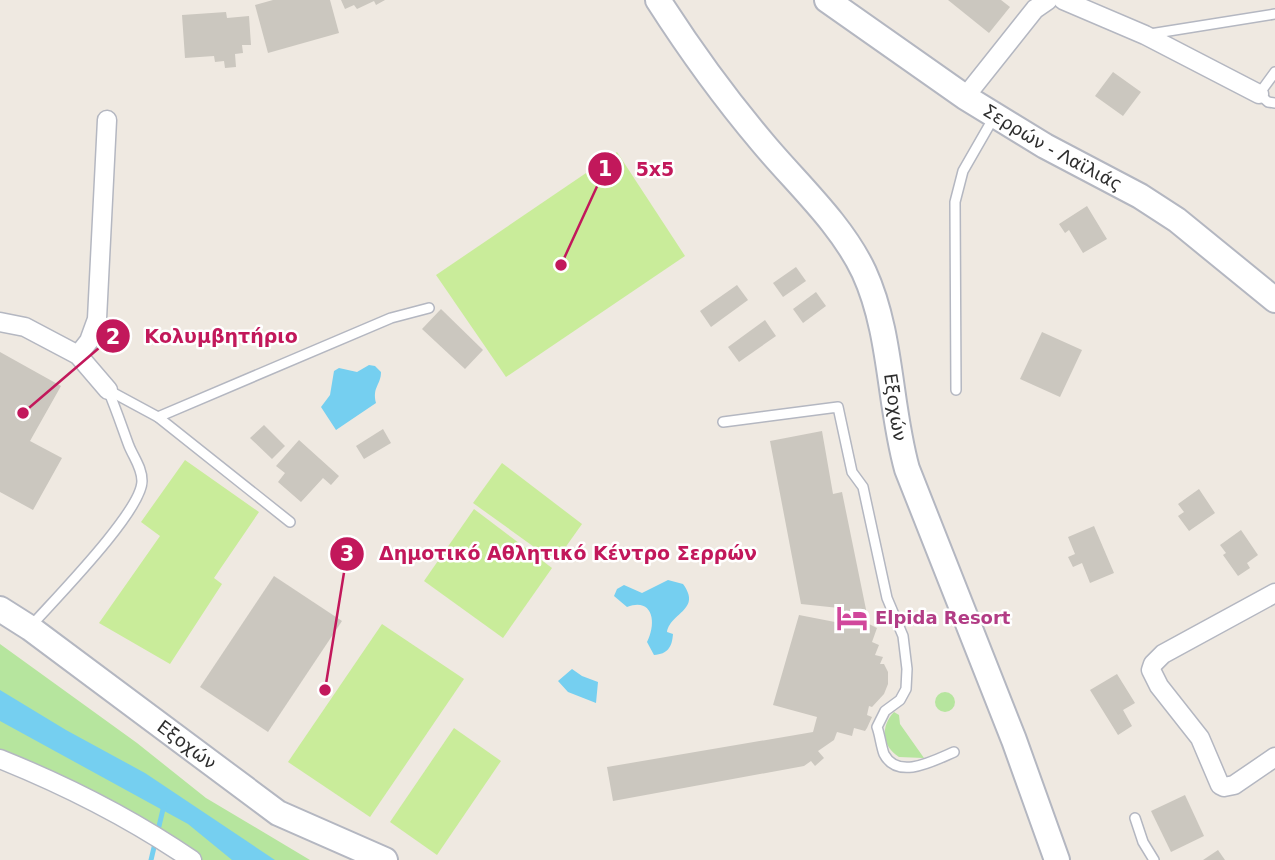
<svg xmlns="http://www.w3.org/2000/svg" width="1275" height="860" viewBox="0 0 1275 860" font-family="'DejaVu Sans',sans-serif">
<rect width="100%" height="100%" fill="#efe9e1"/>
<g fill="#b6e59e">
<path d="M0 644 137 743 206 798 310 860H201L163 835 0 753Z"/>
<circle cx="945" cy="702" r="10"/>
<path d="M894 712 899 715 900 724 924 758 899 757C882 746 880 727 894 712Z"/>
</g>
<g fill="#c9ec9a">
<path d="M617 152 685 256 506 377 436 275Z"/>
<path d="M185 460 259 512 214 578 222 584 170 664 99 623 160 536 141 522Z"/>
<path d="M502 463 582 524 555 562 473 503Z"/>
<path d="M474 509 552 568 503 638 424 581Z"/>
<path d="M382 624 464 679 370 817 288 762Z"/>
<path d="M454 728 501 761 437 855 390 822Z"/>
</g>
<g fill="#75cff0">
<path d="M369 365 375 366 381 372C381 385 372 387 376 403L336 430 321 407 330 395 334 371 339 368 357 372Z"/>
<path d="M668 580 683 584C702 610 671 612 667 632L673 634C672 647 668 654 654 655L647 642C657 623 653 597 627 607L614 596 617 589 624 585 642 593Z"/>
<path d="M572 669 582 676 598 682 596 703 568 692 558 681Z"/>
<path d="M0 690 66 730 145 773 275 860H232L188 824 0 721Z"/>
</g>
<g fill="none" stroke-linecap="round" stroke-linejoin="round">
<path stroke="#75cff0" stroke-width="5" d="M151 860 164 805"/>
</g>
<g fill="#cbc7bf">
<path d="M273 0H330L339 33 268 53 255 5Z"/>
<path d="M341 0H385L376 5 374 1 357 9 354 5 345 9Z"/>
<path d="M948 0H1001L1010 7 989 33Z"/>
<path d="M226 12 227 18 249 16 251 45H242L243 53 235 54 236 67 225 68 224 61 215 62 214 56 185 58 182 15Z"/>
<path d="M1113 72 1141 92 1123 116 1095 96Z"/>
<path d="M1087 206 1107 239 1083 253 1069 230 1065 233 1059 224Z"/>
<path d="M796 267 806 281 783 297 773 283Z"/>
<path d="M737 285 748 300 711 327 700 311Z"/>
<path d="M816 292 826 306 803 323 793 309Z"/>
<path d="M441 309 483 350 465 369 422 329Z"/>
<path d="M765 320 776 336 739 362 728 347Z"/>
<path d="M1042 332 1082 350 1060 397 1020 379Z"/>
<path d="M0 352 61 386 30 441 62 458 33 510 0 492Z"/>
<path d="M264 425 285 446 272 459 250 438Z"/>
<path d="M383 429 391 443 364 459 356 446Z"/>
<path d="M822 431 833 494 842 492 869 624 877 628 872 642 879 645 875 655 883 657 880 664H884L888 672V684L884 694 872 707 869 706 867 715 872 717 867 728 865 731 854 728 852 736 837 732 834 740 818 751 824 758 815 766 811 761 804 766 613 801 607 767 813 732 817 717 773 705 799 615 835 622 839 608 801 604 770 441Z"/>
<path d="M299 440 339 476 331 485 323 478 301 502 278 482 285 473 276 466Z"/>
<path d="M1199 489 1215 513 1189 531 1178 516 1184 512 1178 504Z"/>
<path d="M1094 526 1114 573 1090 583 1082 563 1073 567 1068 557 1075 554 1068 537Z"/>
<path d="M1241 530 1258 555 1247 563 1250 568 1238 576 1223 555 1226 553 1220 545Z"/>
<path d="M274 576 342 621 268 732 200 687Z"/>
<path d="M1117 674 1135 703 1123 710 1132 726 1118 735 1090 690Z"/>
<path d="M1185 795 1204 836 1171 852 1151 811Z"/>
<path d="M1218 850 1225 860H1203Z"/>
</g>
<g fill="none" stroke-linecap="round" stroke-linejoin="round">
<defs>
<g id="service">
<path d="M1150 34 1275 14"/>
<path d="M1275 72 1259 94 1268 102 1275 103"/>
<path d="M108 390 158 417 290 522"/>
<path d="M956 390 955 202 963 171 994 117"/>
<path d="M158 417 391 318 429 308"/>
<path d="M723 422 838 407 852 472 863 487 887 598 903 636 907 669 906 689 900 700 885 711 877 727C880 735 881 746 884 754 898 781 935 760 954 752"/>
<path d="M31 626C54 600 142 511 142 481 142 468 134 458 129 446 122 427 116 409 108 390"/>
<path d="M1135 818 1143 842 1154 860"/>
</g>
<g id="minor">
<path d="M1063 0 1145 35 1259 94"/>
<path d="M965 97 1035 9 1048 0"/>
<path d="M0 322 25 327 78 355 108 390"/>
<path d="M78 355 89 341 97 319 107 120"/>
<path d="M1275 593 1163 654 1153 664 1151 670 1159 686 1200 738 1220 785 1224 787 1234 785 1275 757"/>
<path d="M0 759C67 786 132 819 192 860"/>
</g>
<g id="secondary">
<path id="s1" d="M658 0C690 50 724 97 762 142 796 183 841 223 864 272 892 333 889 405 907 469L1014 740 1057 860"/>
<path id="s2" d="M827 0 965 97 1045 146 1140 196 1177 220 1275 300"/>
<path id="s3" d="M0 609 30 628 278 813 385 860"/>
</g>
</defs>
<use href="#service" stroke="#b4b7c1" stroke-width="12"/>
<use href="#minor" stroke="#b4b7c1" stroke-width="21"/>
<use href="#secondary" stroke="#b4b7c1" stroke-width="28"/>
<use href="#service" stroke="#fff" stroke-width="9"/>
<use href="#minor" stroke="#fff" stroke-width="18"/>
<use href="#secondary" stroke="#fff" stroke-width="24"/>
</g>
<defs>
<symbol id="hotel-bare" viewBox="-9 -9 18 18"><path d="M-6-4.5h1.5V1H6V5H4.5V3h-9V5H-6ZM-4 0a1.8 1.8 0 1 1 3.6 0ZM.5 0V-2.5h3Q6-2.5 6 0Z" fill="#d1479c" stroke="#fff" stroke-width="2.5" paint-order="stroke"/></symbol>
</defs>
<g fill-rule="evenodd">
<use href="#hotel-bare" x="830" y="596" width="44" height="44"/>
</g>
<g text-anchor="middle" stroke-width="5" stroke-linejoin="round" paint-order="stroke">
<g font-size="18" fill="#2e2e2e" stroke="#fff">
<text dy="6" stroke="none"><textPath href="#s2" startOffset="270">Σερρών - Λαϊλιάς</textPath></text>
<text dy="6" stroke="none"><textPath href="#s1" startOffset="481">Εξοχών</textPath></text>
<text dy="6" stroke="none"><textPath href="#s3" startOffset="231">Εξοχών</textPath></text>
</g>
<g font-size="18" font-weight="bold" fill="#b23c85" stroke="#fff" text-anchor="start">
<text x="875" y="624">Elpida Resort</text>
</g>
</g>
<path fill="none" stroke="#c2185b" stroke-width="2.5" d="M561 265L605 169M23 413L113 336M325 690L347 554"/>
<g fill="#c2185b" stroke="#fff" stroke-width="2.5">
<circle cx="561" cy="265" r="7"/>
<circle cx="23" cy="413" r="7"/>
<circle cx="325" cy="690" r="7"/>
<circle cx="605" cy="169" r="18"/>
<circle cx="113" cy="336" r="18"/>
<circle cx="347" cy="554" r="18"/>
</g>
<g font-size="21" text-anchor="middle" font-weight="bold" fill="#fff">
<text x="605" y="176">1</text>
<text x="113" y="344">2</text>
<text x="347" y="561">3</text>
</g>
<g font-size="19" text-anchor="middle" font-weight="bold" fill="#c2185b" stroke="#fff" stroke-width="5" stroke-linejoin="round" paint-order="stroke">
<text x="655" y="176">5x5</text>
<text x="221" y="343">Κολυμβητήριο</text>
<text x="568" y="560">Δημοτικό Αθλητικό Κέντρο Σερρών</text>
</g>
</svg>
